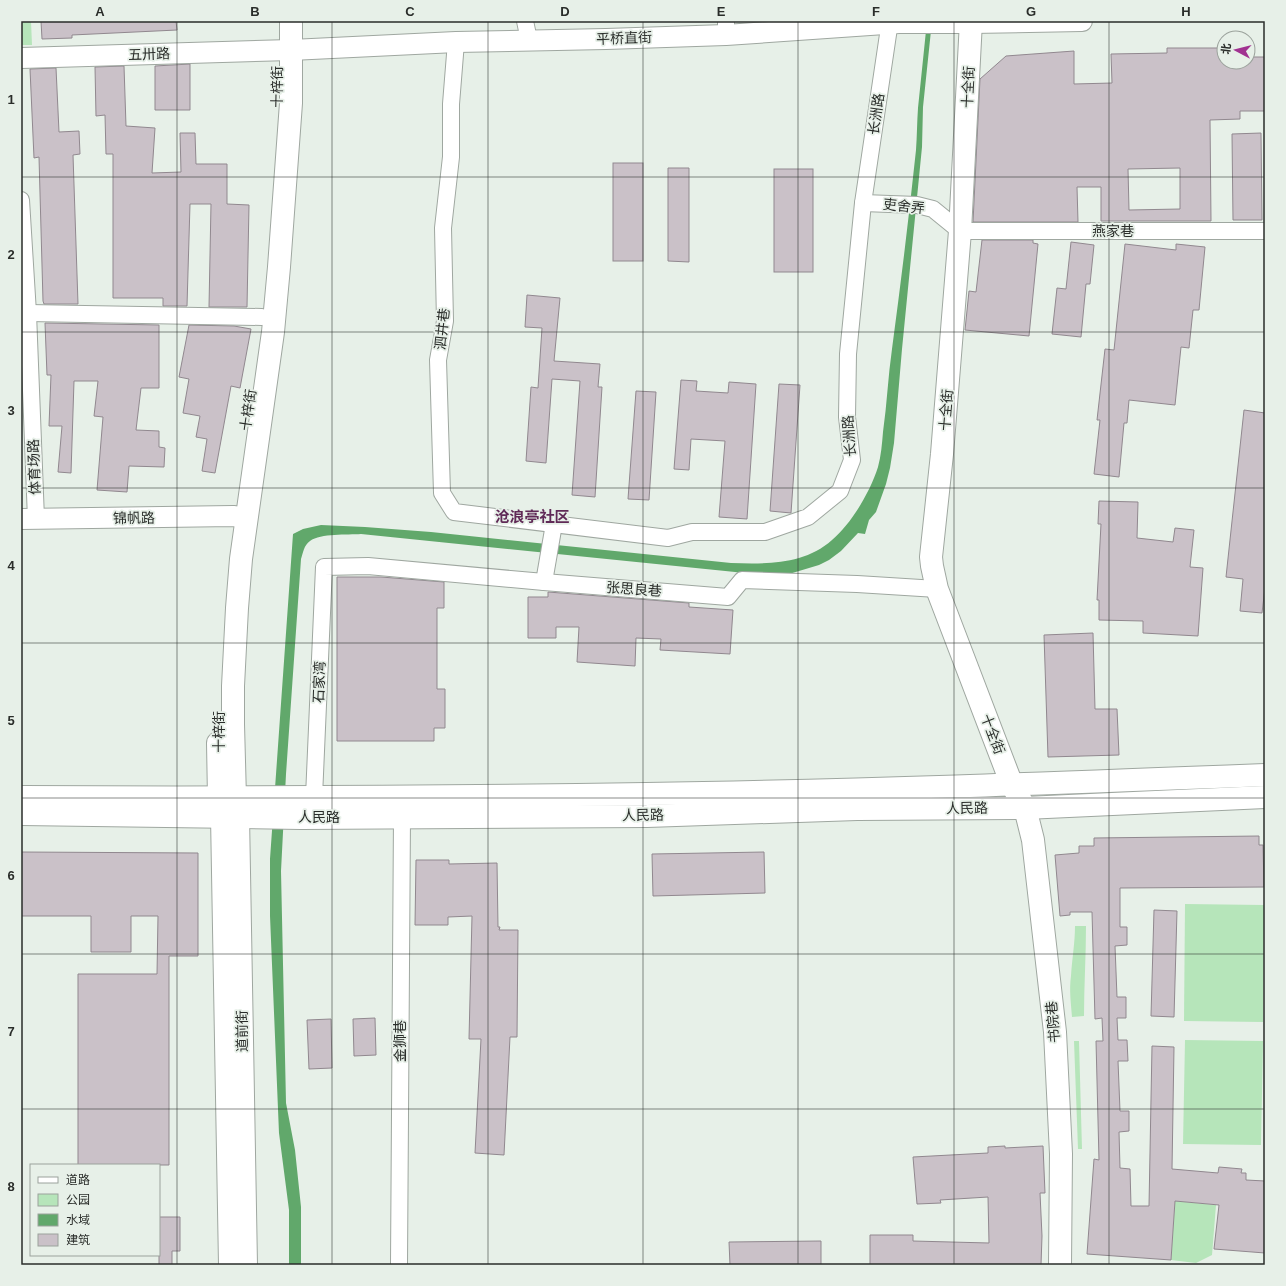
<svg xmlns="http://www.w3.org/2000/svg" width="1286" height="1286" viewBox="0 0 1286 1286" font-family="Helvetica,'Noto Sans SC',sans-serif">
<rect width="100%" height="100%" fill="#e7f0e8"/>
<g fill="#b6e5ba">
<path d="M21 21H31L32 45H21Z"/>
<path d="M1185 904 1264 905 1263 1022 1184 1021Z"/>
<path d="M1075 926H1086C1086 956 1084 986 1084 1016L1072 1017C1071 1003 1069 990 1071 976 1072 959 1075 943 1075 926Z"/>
<path d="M1185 1040 1263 1041 1261 1145 1183 1144Z"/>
<path d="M1074 1041H1079L1082 1149H1078Z"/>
<path d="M1175 1201 1216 1205 1212 1255 1196 1263 1171 1260Z"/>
</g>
<path fill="#61a86b" d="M927 21H932L923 107 922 147 902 349 894 443 890 468 886 484 876 512 869 520 865 534 858 533 841 551 829 560 819 565 789 574 745 573 361 534C347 535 321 533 310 541 304 545 303 553 301 559L286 774 281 871 286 1103 295 1150 301 1207V1265H289V1210L279 1133 270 916V859L293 534 303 529 321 525 365 527 431 532 731 563C766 564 804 565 832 540 852 523 870 492 878 467 881 456 882 444 883 432 887 404 888 376 892 349 901 282 909 216 916 150 917 136 917 122 918 108 921 79 924 50 927 21Z"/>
<g fill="#cac1c8" stroke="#91888f" fill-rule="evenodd">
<path d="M41 21H176L177 30 72 35V38L42 39Z"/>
<path d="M1167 48H1224V62H1248V57H1265V111H1240V119L1210 120 1211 221H1101V187H1077L1078 222H973L980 79 1006 56 1074 51V84L1112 83 1111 54 1167 53ZM1180 168V209L1129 210 1128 169Z"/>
<path d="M190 64V110H155V66Z"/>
<path d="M124 66 126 126 155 128 152 173 181 172 180 133H195L196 164H227V204L249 205 247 307H209L211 204H190L187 306H163V298H113V154H106L105 115 96 116 95 67Z"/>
<path d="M56 68 59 132 79 131 80 154 73 155 78 304H44L43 301 39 157 34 158 30 69Z"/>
<path d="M1261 133 1262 220H1233L1232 134Z"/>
<rect x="613" y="163" width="30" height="98"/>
<path d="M668 168H689V262L668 261Z"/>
<rect x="774" y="169" width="39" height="103"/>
<path d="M982 240H1033V243L1038 244 1029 336 965 330 969 291 976 292Z"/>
<path d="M1071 242 1094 245 1090 284H1086L1081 337 1052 334 1057 288 1066 289Z"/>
<path d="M1125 244 1176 250V244L1205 247 1199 310H1193L1189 348 1181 347 1175 405 1129 400 1127 423H1124L1119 477 1094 474 1100 420H1097L1105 349 1114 350Z"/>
<path d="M527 295 560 298 554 361 600 364 598 387H602L595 497 572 495 580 381 552 379 546 463 526 461 531 387 538 388 542 328 525 327Z"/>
<path d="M45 323 159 325V388H141L136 430 159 431V447L165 448 164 467 129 466 127 492 97 490 103 417 94 416 98 381H74L71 473 58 472 62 426H49L51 375H47Z"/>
<path d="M189 325 234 326 251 329 240 388 231 386 215 473 202 471 207 439 196 437 200 416 183 413 189 379 179 377Z"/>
<path d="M681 380 697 381 696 391 728 393 729 382 756 384 747 519 719 517 725 441 691 439 689 470 674 469Z"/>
<path d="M779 384 800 385 791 513 770 511Z"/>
<path d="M636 391 656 392 649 500 628 499Z"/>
<path d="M1244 410 1265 413V588L1262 613 1240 611 1243 579 1226 577Z"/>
<path d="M1099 501 1138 502 1137 538 1173 542 1175 528 1194 530 1190 567 1203 568 1198 636 1143 633V621L1099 620V600H1097L1101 524H1098Z"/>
<path d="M337 577H381L444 582V608H437V689H445V728H434V741H337Z"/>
<path d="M548 592 689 603V607L733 610 730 654 660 650 661 639 636 638 635 666 577 662 579 627H556V638H528V597H548Z"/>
<path d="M1093 633 1095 709H1117L1119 755 1048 757 1044 635Z"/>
<path d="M1259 836V845H1263L1264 887 1120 888V927H1127V945L1115 946 1117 997H1126V1018H1117L1118 1040H1127L1128 1061H1118L1120 1111H1129V1131L1119 1132 1120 1168 1130 1169 1131 1206H1149L1152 1046 1174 1047 1172 1169 1218 1173 1219 1167 1242 1169 1241 1173H1246V1180L1265 1181V1253L1214 1249 1219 1205 1175 1201 1171 1260 1087 1254 1094 1159 1099 1160 1096 1041H1103L1102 1018 1095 1019 1092 912H1070V915L1060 916 1055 855 1079 853V846H1094V838Z"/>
<path d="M21 852 198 853V956H169V1165H78V974H157L158 916H131V952H91V916H21Z"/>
<path d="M764 852 765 893 653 896 652 854Z"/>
<path d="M416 860H449V864L497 863 498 927H500L499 930H518L517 1037H510L504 1155 475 1153 481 1039H469L472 916 448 917V925H415Z"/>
<path d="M1154 910 1177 911 1174 1017 1151 1016Z"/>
<path d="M375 1018 376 1055 354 1056 353 1019Z"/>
<path d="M331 1019 332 1068 309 1069 307 1020Z"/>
<path d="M1005 1146V1148L1043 1146 1045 1193H1040L1042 1236 1041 1265H870V1235H913V1241L989 1243 988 1197 940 1200 941 1203 917 1204 913 1157 988 1153V1147Z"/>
<path d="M159 1217H180V1251H172V1265H159Z"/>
<path d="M821 1241V1265H730L729 1242Z"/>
</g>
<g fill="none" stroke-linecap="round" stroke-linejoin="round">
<defs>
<g id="minor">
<path d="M525 21 529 40"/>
<path d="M726 21V35"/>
<path d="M456 42 451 104V157L443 228 445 321 438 360 442 493 454 512 668 538 692 532H765L808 517 840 491 852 460 847 417 848 354 863 203 890 21"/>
<path d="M21 200 28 313 36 519"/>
<path d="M863 203 917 205 933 209 960 231H1265"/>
<path d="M28 313 262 317"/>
<path d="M544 582 554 524"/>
<path d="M314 797 324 567 368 566 544 582 728 597 742 580 857 584 937 589"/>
<path d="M399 1265 402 816"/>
</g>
<g id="tertiary">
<path d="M21 58 291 50 456 42 606 39 726 35 899 23H971L1082 21"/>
<path d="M21 519 233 516 247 518"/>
</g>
<g id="secondary">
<path d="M971 21 960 231 942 454 931 557 932 566 937 589 1012 785 1025 808 1033 840 1055 1032 1061 1154 1060 1265"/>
<path d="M218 743 219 798 222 816 230 1265"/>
<path d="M246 1265 238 816 235 798 233 724V686L237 608 241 559 273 332 279 267 291 103V21"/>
</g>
<g id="primary">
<path d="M21 797C229 798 438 797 646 794 853 791 1059 783 1265 775"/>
<path d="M21 814 301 818 647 816 857 809 1025 808 1265 797"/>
</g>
</defs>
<use href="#minor" stroke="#9fa7a0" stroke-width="18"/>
<use href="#tertiary" stroke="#9fa7a0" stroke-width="22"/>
<use href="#secondary" stroke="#9fa7a0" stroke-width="24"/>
<use href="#primary" stroke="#9fa7a0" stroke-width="24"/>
<use href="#minor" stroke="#fff" stroke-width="16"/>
<use href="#tertiary" stroke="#fff" stroke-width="20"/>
<use href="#secondary" stroke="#fff" stroke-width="22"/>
<use href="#primary" stroke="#fff" stroke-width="22"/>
</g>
<path fill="none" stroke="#2a2d2a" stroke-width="1" stroke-opacity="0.55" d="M177 21V1265M332 21V1265M488 21V1265M643 21V1265M798 21V1265M954 21V1265M1109 21V1265M21 177H1265M21 332H1265M21 488H1265M21 643H1265M21 798H1265M21 954H1265M21 1109H1265"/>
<g text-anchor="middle" stroke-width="3.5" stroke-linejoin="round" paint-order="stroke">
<g font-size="14" fill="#2a2d2a" stroke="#e7f0e8">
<text transform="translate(624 38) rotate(-2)" y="5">平桥直街</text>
<text transform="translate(149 54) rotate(-2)" y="5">五卅路</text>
<text transform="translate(277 87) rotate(-89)" y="5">十梓街</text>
<text transform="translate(968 87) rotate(-87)" y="5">十全街</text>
<text transform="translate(876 114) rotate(-82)" y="5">长洲路</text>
<text transform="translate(904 206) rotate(6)" y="5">吏舍弄</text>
<text x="1113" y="236">燕家巷</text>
<text transform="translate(442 329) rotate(-84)" y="5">泗井巷</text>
<text transform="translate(248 410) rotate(-82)" y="5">十梓街</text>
<text transform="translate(946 410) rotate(-85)" y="5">十全街</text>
<text transform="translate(849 436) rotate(-94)" y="5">长洲路</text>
<text transform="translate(34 467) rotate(-92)" y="5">体育场路</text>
<text transform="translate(134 518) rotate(-1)" y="5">锦帆路</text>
<text transform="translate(634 589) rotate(4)" y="5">张思良巷</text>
<text transform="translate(319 682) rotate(-88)" y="5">石家湾</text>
<text transform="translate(219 732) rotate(-90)" y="5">十梓街</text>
<text transform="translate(993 734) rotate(69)" y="5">十全街</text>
<text transform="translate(967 808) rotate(-1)" y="5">人民路</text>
<text transform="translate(643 815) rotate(-1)" y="5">人民路</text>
<text x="319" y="822">人民路</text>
<text transform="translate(1053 1022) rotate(-95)" y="5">书院巷</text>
<text transform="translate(242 1031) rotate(-91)" y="5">道前街</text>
<text transform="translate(400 1041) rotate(-90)" y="5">金狮巷</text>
</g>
<g font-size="15" font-weight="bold" fill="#602a57" stroke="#e7f0e8">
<text x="532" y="522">沧浪亭社区</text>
</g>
</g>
<rect width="1286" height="1286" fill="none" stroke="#e7f0e8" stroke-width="44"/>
<rect x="30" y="1164" width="130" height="92" fill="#e7f0e8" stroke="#9ba29c"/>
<rect x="38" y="1177" width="20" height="6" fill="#ffffff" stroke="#9ba29c"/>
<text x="66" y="1184" font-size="12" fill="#2a2d2a">道路</text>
<rect x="38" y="1194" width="20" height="12" fill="#b6e5ba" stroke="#9ba29c"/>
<text x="66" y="1204" font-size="12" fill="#2a2d2a">公园</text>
<rect x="38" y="1214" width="20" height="12" fill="#61a86b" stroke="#9ba29c"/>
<text x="66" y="1224" font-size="12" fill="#2a2d2a">水域</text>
<rect x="38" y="1234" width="20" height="12" fill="#cac1c8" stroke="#9ba29c"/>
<text x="66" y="1244" font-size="12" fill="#2a2d2a">建筑</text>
<g transform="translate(1236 50) rotate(277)"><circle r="19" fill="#e7f0e8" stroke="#9ba29c"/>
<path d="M0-3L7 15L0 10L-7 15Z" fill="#a13291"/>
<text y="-6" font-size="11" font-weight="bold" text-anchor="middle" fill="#2a2d2a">北</text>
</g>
<rect x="22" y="22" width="1242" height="1242" fill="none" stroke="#2a2d2a" stroke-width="1.5"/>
<g font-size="13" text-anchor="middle" font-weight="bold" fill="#2a2d2a">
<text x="100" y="16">A</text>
<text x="255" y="16">B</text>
<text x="410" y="16">C</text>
<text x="565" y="16">D</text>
<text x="721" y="16">E</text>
<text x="876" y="16">F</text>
<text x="1031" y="16">G</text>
<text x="1186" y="16">H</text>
<text x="11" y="104">1</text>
<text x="11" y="259">2</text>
<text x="11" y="415">3</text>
<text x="11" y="570">4</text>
<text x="11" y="725">5</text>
<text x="11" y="880">6</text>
<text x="11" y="1036">7</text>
<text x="11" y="1191">8</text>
</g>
</svg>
